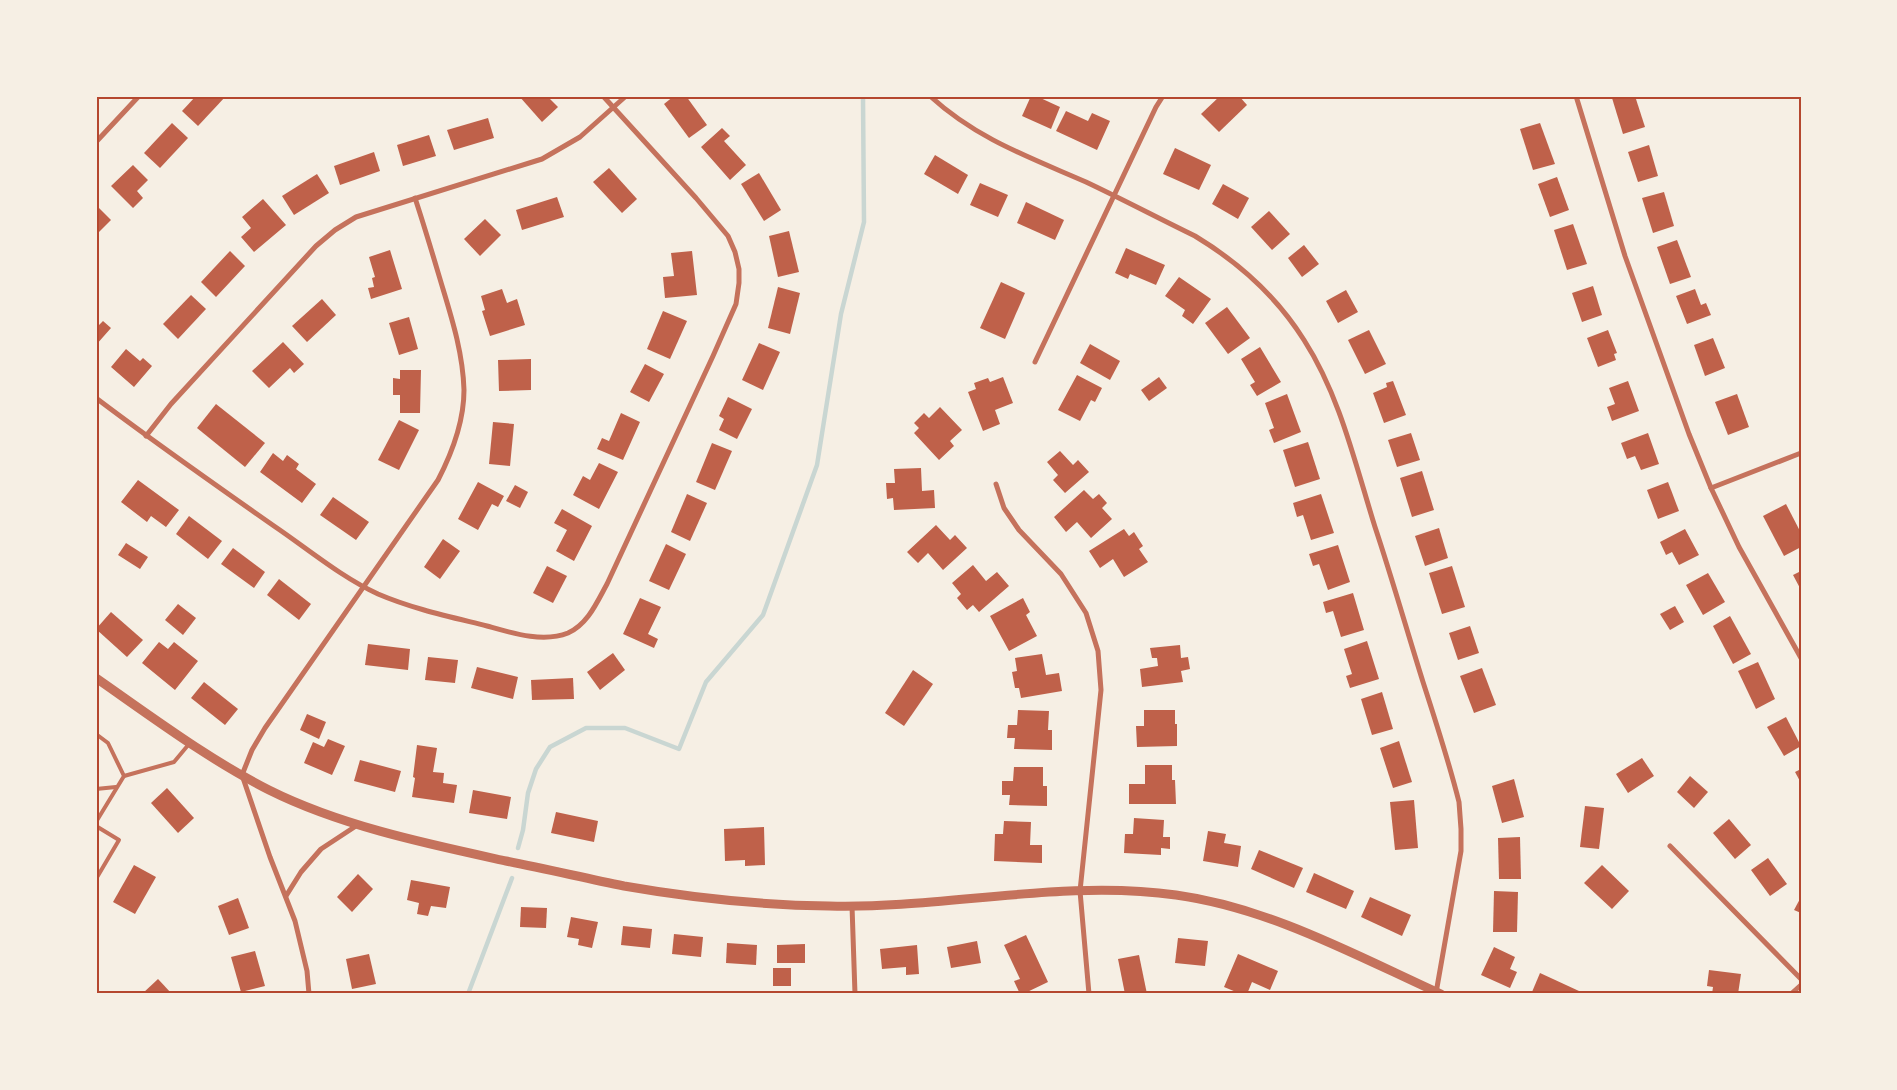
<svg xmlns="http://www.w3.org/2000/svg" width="1897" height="1090" viewBox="0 0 1897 1090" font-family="Karla,sans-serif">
<rect width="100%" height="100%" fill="#f6efe4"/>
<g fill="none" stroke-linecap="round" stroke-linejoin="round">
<g stroke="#c9d6d2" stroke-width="4.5">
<path d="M518 848 523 830 528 793 536 769 550 747 586 728H625L679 749 706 682 763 615 817 465 841 314 864 222 863 96"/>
<path d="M468 994 512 878"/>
</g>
</g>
<g fill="#bf614a">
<path d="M196 96H226L198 126 182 111Z"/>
<path d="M519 96H547L558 107 542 122Z"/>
<path d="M674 96H686L707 125 689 138 664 104Z"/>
<path d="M1031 96H1036L1060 107 1051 129 1022 116Z"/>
<path d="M1220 96H1239L1247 105 1219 132 1201 114Z"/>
<path d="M1616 96H1635L1645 127 1623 134 1612 98Z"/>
<path d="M1066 111 1088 121 1092 113 1110 121 1097 150 1056 131Z"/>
<path d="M488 118 494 138 454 150 447 130Z"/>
<path d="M172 123 188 138 160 168 144 153Z"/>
<path d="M1540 123 1555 164 1533 170 1520 129Z"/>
<path d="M722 128 730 136 724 141 746 165 730 180 701 147Z"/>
<path d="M429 135 436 156 403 166 397 145Z"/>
<path d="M1649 145 1658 176 1638 182 1628 152Z"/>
<path d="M1175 148 1211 165 1199 190 1163 174Z"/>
<path d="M374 152 380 171 340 185 334 166Z"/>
<path d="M935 155 968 175 958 194 924 174Z"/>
<path d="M133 165 148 180 137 191 143 198 133 208 111 186Z"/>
<path d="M609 168 637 199 622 213 593 182Z"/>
<path d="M759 173 781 210 764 221 741 184Z"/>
<path d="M317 174 329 193 294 215 282 196Z"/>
<path d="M1557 177 1569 210 1550 217 1538 184Z"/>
<path d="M980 183 1008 195 998 217 970 205Z"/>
<path d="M1223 184 1249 198 1238 219 1212 204Z"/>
<path d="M1664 192 1674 226 1653 233 1642 198Z"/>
<path d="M557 197 564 217 522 230 516 210Z"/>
<path d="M263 199 286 225 254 252 241 237 251 228 242 217Z"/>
<path d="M1026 202 1064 220 1055 240 1017 223Z"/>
<path d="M96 205 111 220 96 235Z"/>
<path d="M1269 211 1290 234 1272 250 1251 227Z"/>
<path d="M485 219 501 235 480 256 464 239Z"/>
<path d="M1573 224 1587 264 1567 270 1554 230Z"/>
<path d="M789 231 799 272 778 277 769 236Z"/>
<path d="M1677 240 1691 277 1670 284 1657 247Z"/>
<path d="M1304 245 1319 264 1302 277 1288 258Z"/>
<path d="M1126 248 1165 265 1156 285 1130 274 1128 279 1115 273Z"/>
<path d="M390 250 402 289 371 299 368 288 374 287 372 278 375 277 369 257Z"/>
<path d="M230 251 245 266 216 297 201 282Z"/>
<path d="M692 251 697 295 665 298 663 277 674 276 671 253Z"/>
<path d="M1179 277 1211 299 1193 324 1182 316 1185 310 1165 296Z"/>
<path d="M1001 282 1025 293 1005 339 980 328Z"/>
<path d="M1593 286 1602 315 1582 322 1572 293Z"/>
<path d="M778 287 800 293 790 334 768 328Z"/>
<path d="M502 289 507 303 517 299 525 325 490 336 482 311 485 310 481 296Z"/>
<path d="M1695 289 1701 305 1706 303 1711 315 1687 324 1676 296Z"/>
<path d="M1346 290 1358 312 1338 323 1326 301Z"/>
<path d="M191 295 206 309 178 339 163 324Z"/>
<path d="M322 299 336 315 307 342 292 326Z"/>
<path d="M1227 307 1250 338 1228 354 1205 323Z"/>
<path d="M663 311 687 321 670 359 647 349Z"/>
<path d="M409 317 418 349 399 355 389 323Z"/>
<path d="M103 321 111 328 96 345V325L98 326Z"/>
<path d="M1369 330 1386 364 1365 374 1348 340Z"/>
<path d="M1608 330 1617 353 1614 354 1616 360 1598 367 1587 338Z"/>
<path d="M1713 338 1725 368 1705 376 1694 345Z"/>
<path d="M283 342 304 364 294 373 290 368 269 388 252 371Z"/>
<path d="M759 343 780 352 763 390 742 380Z"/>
<path d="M1090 344 1120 361 1110 380 1080 363Z"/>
<path d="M1260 347 1281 382 1257 396 1250 385 1255 382 1241 359Z"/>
<path d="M126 349 140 361 143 358 152 366 134 387 111 367Z"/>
<path d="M531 359V390L499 391 498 360Z"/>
<path d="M645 364 664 374 649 402 630 392Z"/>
<path d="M400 370H421L420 413H400V395H393V378L400 379Z"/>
<path d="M1077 375 1102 388 1095 402 1091 400 1080 421 1058 410Z"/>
<path d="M1003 377 1013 403 995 410 1000 424 983 431 968 392 976 389 974 383 988 378 990 382Z"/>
<path d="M1159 377 1167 388 1149 401 1141 390Z"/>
<path d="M1393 381 1406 415 1384 423 1373 393 1387 387 1386 383Z"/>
<path d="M1628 381 1639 411 1612 421 1607 407 1615 404 1609 388Z"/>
<path d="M1287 394 1301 432 1274 443 1269 430 1274 428 1265 403Z"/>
<path d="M1737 394 1749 427 1728 435 1715 402Z"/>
<path d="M728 397 752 409 737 439 719 430 724 419 719 416Z"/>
<path d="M216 404 265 443 245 467 197 428Z"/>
<path d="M940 407 962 430 950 441 954 446 939 460 914 433 919 428 914 423 924 413 929 418Z"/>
<path d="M621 413 640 422 623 460 597 449 602 438 609 441Z"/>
<path d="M399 420 419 430 399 470 378 460Z"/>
<path d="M493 422 514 424 510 466 489 464Z"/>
<path d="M1411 433 1420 460 1397 467 1388 440Z"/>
<path d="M1648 433 1659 464 1641 470 1635 456 1627 459 1621 443Z"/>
<path d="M1308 442 1320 479 1295 487 1283 450Z"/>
<path d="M712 443 732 451 715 490 696 482Z"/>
<path d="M1060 451 1073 465 1078 460 1089 472 1065 493 1053 480 1058 475 1047 462Z"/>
<path d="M273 453 283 461 287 455 299 464 296 469 316 484 302 503 260 472Z"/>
<path d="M599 463 618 472 599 509 573 495 583 476 590 480Z"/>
<path d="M921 468 922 491 934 490 935 508 894 510 893 498 887 499 886 483H895L894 469Z"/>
<path d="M1422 471 1434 510 1412 517 1400 478Z"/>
<path d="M138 480 179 510 166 527 151 516 147 522 121 502Z"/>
<path d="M478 482 504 496 498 507 492 504 478 530 458 519Z"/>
<path d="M1668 482 1679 511 1658 519 1647 490Z"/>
<path d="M515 485 528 492 520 508 506 501Z"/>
<path d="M1084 490 1093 499 1099 494 1107 503 1102 508 1112 519 1091 538 1077 522 1066 532 1054 517Z"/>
<path d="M687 494 707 503 690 541 671 532Z"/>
<path d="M1321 494 1334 533 1311 540 1303 515 1297 517 1293 503Z"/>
<path d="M333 497 369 522 356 540 320 515Z"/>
<path d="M1786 504 1801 533V547L1784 556 1763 516Z"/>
<path d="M562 509 592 526 574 561 556 551 567 530 554 523Z"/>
<path d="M189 516 222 541 208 559 176 534Z"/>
<path d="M936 525 950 540 955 535 967 548 943 570 928 553 918 563 907 552Z"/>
<path d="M1439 528 1448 558 1425 566 1415 536Z"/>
<path d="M1124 529 1129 536 1134 532 1143 546 1139 549 1148 562 1124 577 1113 559 1100 568 1089 551Z"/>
<path d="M1685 529 1699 555 1679 565 1672 552 1666 555 1660 542Z"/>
<path d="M443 539 460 551 440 579 424 567Z"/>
<path d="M126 543 148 557 140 569 118 555Z"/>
<path d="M666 544 686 554 669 590 649 581Z"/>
<path d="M1338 545 1350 582 1328 590 1319 564 1313 566 1309 554Z"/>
<path d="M233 548 265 572 254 588 221 564Z"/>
<path d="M973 565 986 581 997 572 1009 586 979 612 973 605 967 610 957 598 961 594 952 583Z"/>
<path d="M547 566 567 576 553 603 533 593Z"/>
<path d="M1452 566 1465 607 1442 614 1429 573Z"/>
<path d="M1801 571V590L1793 575Z"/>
<path d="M1708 573 1725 602 1703 615 1686 585Z"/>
<path d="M279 579 311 604 299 620 267 595Z"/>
<path d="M1353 593 1364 630 1341 637 1333 611 1326 613 1323 602Z"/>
<path d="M640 598 661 607 648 634 658 639 654 648 623 634Z"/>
<path d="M1023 598 1030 612 1026 615 1037 636 1009 651 990 616Z"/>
<path d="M178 604 196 618 183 635 165 620Z"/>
<path d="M1675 606 1684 622 1670 630 1660 614Z"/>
<path d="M111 612 143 640 127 657 96 629Z"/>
<path d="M1730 616 1751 654 1733 664 1713 626Z"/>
<path d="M1470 626 1479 653 1458 660 1449 633Z"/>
<path d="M1367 641 1379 679 1350 688 1346 676 1352 674 1344 649Z"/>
<path d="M159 642 168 649 174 642 198 661 175 690 142 663Z"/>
<path d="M368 644 410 649 408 670 365 665Z"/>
<path d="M1180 645 1181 658 1188 657 1190 669 1181 671 1183 682 1142 687 1140 669 1158 666 1157 658H1152L1150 648Z"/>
<path d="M613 653 625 670 600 690 587 672Z"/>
<path d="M1042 654 1046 675 1059 673 1062 691 1021 698 1019 688H1015L1012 672 1017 671 1015 658Z"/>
<path d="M428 657 458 660 455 683 425 680Z"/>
<path d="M1758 662 1775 699 1756 709 1738 671Z"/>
<path d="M477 667 518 677 513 699 471 688Z"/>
<path d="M1482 668 1496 705 1474 713 1460 676Z"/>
<path d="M913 670 933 684 904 726 885 713Z"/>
<path d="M573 678 574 699 532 700 531 680Z"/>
<path d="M204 682 238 709 225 725 191 698Z"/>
<path d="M1382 692 1393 729 1372 735 1361 699Z"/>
<path d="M1018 710 1049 711 1048 730H1052V750L1014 749 1015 738H1007L1008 725H1017Z"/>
<path d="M1144 710H1175V724H1177V746L1137 747 1136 726H1144Z"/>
<path d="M307 714 326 722 319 739 300 730Z"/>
<path d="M1786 717 1801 746 1784 756 1767 727Z"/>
<path d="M328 739 345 746 332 775 304 763 313 742 324 747Z"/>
<path d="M1399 741 1412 782 1393 788 1380 748Z"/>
<path d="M417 745 437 748 433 772 444 773 443 783 457 785 454 803 412 797 415 778 413 777Z"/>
<path d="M1642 758 1654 776 1628 793 1616 774Z"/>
<path d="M360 760 401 771 395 792 354 781Z"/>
<path d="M1145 765H1172V780H1175L1176 804H1129V784H1145Z"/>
<path d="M1014 767H1043V786H1047V806L1009 805 1010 795H1002V781H1013Z"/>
<path d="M1801 769V783L1795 772Z"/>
<path d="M1690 776 1708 792 1694 808 1677 792Z"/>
<path d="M1514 779 1524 817 1502 823 1492 786Z"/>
<path d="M167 788 194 818 178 833 151 803Z"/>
<path d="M473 790 511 797 507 819 469 813Z"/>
<path d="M1414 800 1418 848 1395 850 1390 802Z"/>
<path d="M1585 806 1604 808 1599 849 1580 847Z"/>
<path d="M556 812 598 821 594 842 551 833Z"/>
<path d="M1134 818 1164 820 1163 837H1170V849L1161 848V855L1124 853 1125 834H1133Z"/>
<path d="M1729 819 1751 845 1735 859 1713 833Z"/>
<path d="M1004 821 1031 822 1030 845H1042V863L994 861 995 834H1003Z"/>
<path d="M764 827 765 865 745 866V860L725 861 724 829Z"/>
<path d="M1208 831 1226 834 1224 843 1241 846 1238 867 1203 861Z"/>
<path d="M1520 837 1521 879H1499L1498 838Z"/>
<path d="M1259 850 1303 868 1294 888 1251 869Z"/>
<path d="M1768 858 1787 884 1770 896 1751 870Z"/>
<path d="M134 865 156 877 135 914 113 902Z"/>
<path d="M1602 865 1629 891 1612 909 1584 883Z"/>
<path d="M1314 873 1354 891 1346 909 1306 892Z"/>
<path d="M358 874 373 889 352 912 337 897Z"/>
<path d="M411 880 450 887 446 908 431 906 428 916 417 914 419 903 407 900Z"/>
<path d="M1494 891 1518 892 1517 932H1493Z"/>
<path d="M1370 897 1411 915 1402 936 1361 917Z"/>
<path d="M1801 897V913L1794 910Z"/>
<path d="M238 898 249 928 229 935 218 906Z"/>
<path d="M521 907 547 908 546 928 520 927Z"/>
<path d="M571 917 598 922 592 948 578 945 579 939 567 937Z"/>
<path d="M623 926 652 929 650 948 621 945Z"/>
<path d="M674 934 703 937 701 957 672 954Z"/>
<path d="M1026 935 1048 982 1023 994H1020L1014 981 1020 979 1004 945Z"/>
<path d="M1178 938 1208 941 1205 966 1175 963Z"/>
<path d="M977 941 981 963 951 968 947 947Z"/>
<path d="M727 943 757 945 756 965 726 963Z"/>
<path d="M805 944V963H777V945Z"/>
<path d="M917 945 919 974 906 975V967L882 969 880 949Z"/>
<path d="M1494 947 1515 957 1510 969 1517 972 1510 988 1481 975Z"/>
<path d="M255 951 265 986 241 992 231 957Z"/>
<path d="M369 954 376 984 352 989 346 959Z"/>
<path d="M1238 954 1278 971 1270 990 1252 982 1247 994H1241L1224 987Z"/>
<path d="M1139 955 1147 994H1125L1118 959Z"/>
<rect x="773" y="968" width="18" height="18"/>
<path d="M1709 970 1741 974 1738 994H1712L1713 987 1707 986Z"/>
<path d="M1540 973 1579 991 1577 994H1536L1532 992Z"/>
<path d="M158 979 172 994H142Z"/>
</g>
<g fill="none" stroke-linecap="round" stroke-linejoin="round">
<g stroke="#c5725c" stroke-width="4">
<path d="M96 734 108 743 124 776"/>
<path d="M96 789 116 787"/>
<path d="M96 822 124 776 174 762 189 744"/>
<path d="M96 826 119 840 96 879"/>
</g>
<g stroke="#c5725c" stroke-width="5">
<path d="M930 96C977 139 1029 157 1086 182 1122 199 1158 218 1195 236 1238 262 1277 297 1304 340 1340 396 1355 463 1375 527 1392 578 1407 631 1423 682 1436 722 1449 762 1459 802L1461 829V851L1436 993"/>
<path d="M1576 96 1625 256 1689 434 1711 488 1739 547 1801 658"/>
<path d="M96 142 139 96"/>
<path d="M1035 362 1156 107 1163 96"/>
<path d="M96 398C154 442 214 484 274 526 308 549 341 577 378 594 413 609 451 617 487 626 512 633 543 643 568 633 588 624 597 602 607 584L713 356 736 304 739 283V269L735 252 728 236 696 198 603 96"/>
<path d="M146 436 171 404 316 246 335 230 356 217 542 159 580 137 626 96"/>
<path d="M996 484 1004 508 1019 530 1061 574 1086 613 1098 651 1101 690 1080 891 1089 994"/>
<path d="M1711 488 1801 453"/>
<path d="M1670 846 1801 979"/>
<path d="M286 896 301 872 321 849 359 824"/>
<path d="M852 906 855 994"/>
<path d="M309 994 307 971 295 921 270 857 242 775 252 750 265 728 438 480C452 453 464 421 464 390 463 355 453 322 443 289 434 259 425 228 415 198"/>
<path d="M1791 994 1801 985"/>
</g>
<path stroke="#c5725c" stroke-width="9" d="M96 678C152 717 208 759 269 790 341 826 428 844 506 861 546 869 585 878 624 886 692 898 761 905 829 906 944 909 1061 879 1176 895 1270 908 1355 955 1441 994"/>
</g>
<rect width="1897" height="1090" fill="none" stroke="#f6efe4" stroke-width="195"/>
<rect x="98" y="98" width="1702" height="894" fill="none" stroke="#b5482f" stroke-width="2"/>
</svg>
